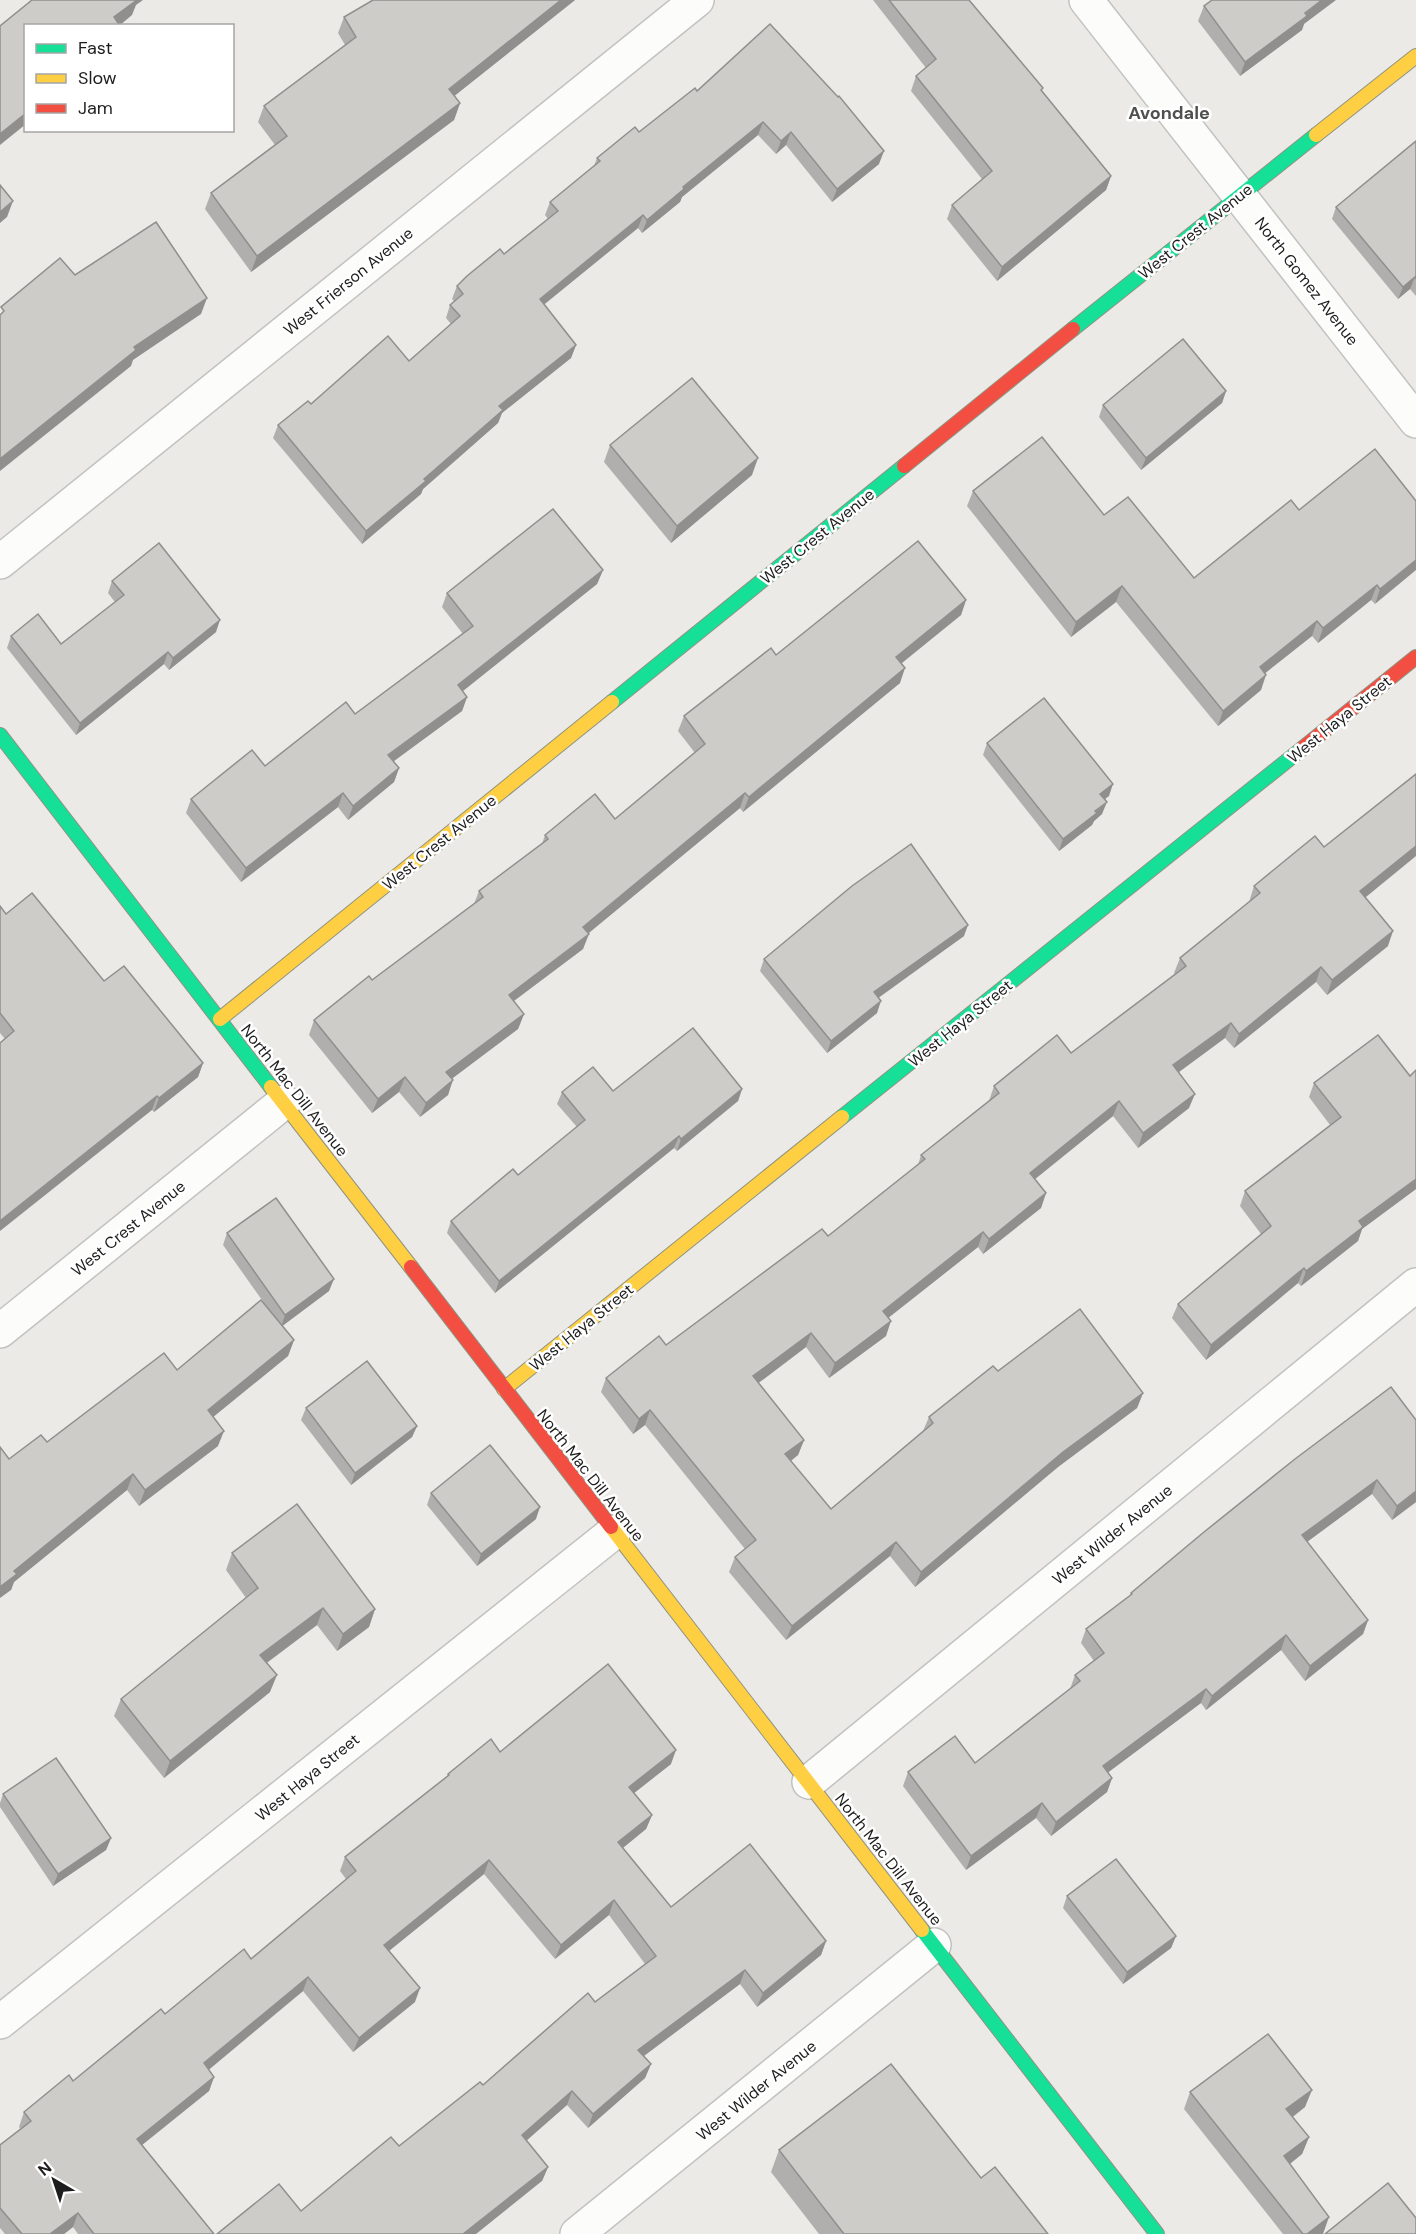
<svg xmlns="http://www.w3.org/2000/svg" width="1416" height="2234" viewBox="0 0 1416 2234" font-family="'DM Sans',sans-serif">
<rect width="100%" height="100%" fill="#ebeae6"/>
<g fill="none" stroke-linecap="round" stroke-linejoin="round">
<defs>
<g id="street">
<path d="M1086 0 1416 421"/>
<path d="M0 562 697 0"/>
<path d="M0 1331 284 1102"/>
<path d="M809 1782 1416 1285"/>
<path d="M0 2022 614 1532"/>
<path d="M577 2234 934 1945"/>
</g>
<g id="fast">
<path d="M1073 329 1316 135"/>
<path d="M612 702 904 466"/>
<path d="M0 735 271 1087"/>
<path d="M842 1117 1303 748"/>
<path d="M922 1930 1157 2234"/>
</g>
<g id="slow">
<path d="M1316 135 1416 56"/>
<path d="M220 1019 612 702"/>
<path d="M271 1087 411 1267"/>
<path d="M504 1389 842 1117"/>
<path d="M611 1527 922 1930"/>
</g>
<g id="jam">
<path d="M904 466 1073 329"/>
<path d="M1303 748 1416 657"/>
<path d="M411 1267 611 1527"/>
</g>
</defs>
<use href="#street" stroke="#c2c2c0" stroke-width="36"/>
<use href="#fast" stroke="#909381" stroke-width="16"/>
<use href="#slow" stroke="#909381" stroke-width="16"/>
<use href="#jam" stroke="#909381" stroke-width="16"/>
<use href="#street" stroke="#fcfcfb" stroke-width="33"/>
<use href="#fast" stroke="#16e098" stroke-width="14"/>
<use href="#slow" stroke="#ffcf43" stroke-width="14"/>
<use href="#jam" stroke="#f24e42" stroke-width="14"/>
</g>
<g fill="#b1afad">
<path d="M373 0H575L454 96 460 103 454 120 251 272 205 209 211 193 275 145 258 122 264 106 345 45 338 33 344 17Z"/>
<path d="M873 0H969L1042 91 1111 176 1106 190 997 281 947 219 952 205 982 179 911 91 916 76 926 68Z"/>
<path d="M1204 6 1304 24 1302 30 1240 76 1198 21Z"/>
<path d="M697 91 879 164 832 202 786 145 776 154 758 135 682 197 680 202 642 233 638 228 544 304 576 345 571 358 502 413 498 423 423 489 421 494 362 544 273 438 278 425 311 404 409 361 451 324 446 318 450 305 454 301 452 299 457 286 504 254 548 219 545 215 550 202 594 166 597 158 639 132Z"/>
<path d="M1416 141V296L1410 289 1398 299 1332 219 1336 207Z"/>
<path d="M1226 391 1222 403 1141 470 1099 417 1103 405Z"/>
<path d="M610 445 752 475 671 543 604 462Z"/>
<path d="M973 491 1104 515 1194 578 1299 510 1416 501 1375 604 1371 600 1318 643 1312 636 1265 673 1261 690 1218 726 1116 602 1071 637 967 506Z"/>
<path d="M603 570 597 584 462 691 467 697 462 711 394 761 399 768 394 782 348 820 338 807 241 882 186 813 191 799 265 766 355 714 463 634 442 607 447 593Z"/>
<path d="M112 581 216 632 169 670 164 664 76 735 7 648 11 636 61 644 115 602 108 593Z"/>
<path d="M966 600 961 615 901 663 900 683 743 812 740 808 588 933 583 949 514 1001 524 1014 518 1029 452 1078 448 1095 420 1117 399 1092 372 1113 309 1035 314 1020 372 980 474 904 479 891 542 844 545 835 615 819 695 753 678 731 684 716 776 655Z"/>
<path d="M987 743 1109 796 1104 799 1102 814 1094 821 1092 825 1059 851 983 755Z"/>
<path d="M1254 886 1365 897 1388 946 1327 995 1316 982 1234 1048 1225 1038 1179 1072 1189 1108 1138 1148 1113 1116 1035 1179 1046 1193 1041 1208 983 1254 978 1247 888 1318 886 1336 829 1378 806 1347 758 1383 804 1440 798 1455 791 1461 831 1509 923 1431 929 1417 998 1371 1143 1393 1137 1408 1058 1467 915 1587 890 1556 786 1640 729 1572 735 1557 745 1549 645 1425 633 1434 601 1392 606 1378 666 1345 828 1236 918 1165 921 1155 989 1101 994 1086 1071 1053 1175 974 1174 973 1180 958 1249 902Z"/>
<path d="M0 906 6 914 104 981 203 1063 198 1077 154 1112 152 1110 5 1039 0 1033Z"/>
<path d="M964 936 878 997 877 1013 827 1053 760 971 764 959Z"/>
<path d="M1416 1070V1189L1362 1229 1358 1241 1301 1286 1298 1283 1206 1360 1172 1318 1178 1304 1261 1234 1240 1206 1245 1191 1330 1125 1309 1097 1314 1083 1410 1076Z"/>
<path d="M742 1089 738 1101 677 1151 674 1148 495 1293 447 1233 451 1221 518 1175 577 1127 557 1104 562 1092Z"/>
<path d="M227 1233 329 1291 282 1326 294 1340 288 1356 213 1417 218 1446 139 1506 127 1490 14 1582 11 1590 9 1459 47 1442 177 1370 269 1310 223 1245Z"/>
<path d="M1391 1387 1416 1502 1392 1520 1372 1494 1307 1542 1368 1620 1363 1634 1305 1681 1281 1650 1206 1710 1201 1703 1108 1772 1112 1778 1107 1792 1051 1836 1036 1818 966 1870 903 1786 908 1772 975 1763 1070 1689 1075 1675 1094 1661 1081 1643 1086 1629 1130 1596 1131 1593Z"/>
<path d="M306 1408 417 1426 412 1437 351 1485 301 1420Z"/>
<path d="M431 1493 536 1519 477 1566 427 1505Z"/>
<path d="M232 1553 375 1609 369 1627 337 1651 317 1625 267 1663 270 1692 164 1778 114 1716 121 1699 246 1598 226 1570Z"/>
<path d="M500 1752 671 1764 634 1793 652 1815 646 1829 622 1848 671 1907 826 1941 821 1955 757 2007 740 1984 644 2056 651 2064 645 2078 588 2128 567 2105 526 2140 548 2167 542 2181 301 2211 399 2146 483 2085 645 1964 609 1915 555 1959 484 1874 389 1951 415 2002 353 2052 303 1991 208 2069 214 2077 209 2091 142 2145 214 2234H78L73 2227 64 2234H5L0 2228V2145L21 2129 19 2127 24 2112 73 2081 165 2014 251 1959 346 1879 340 1871 345 1857 447 1777 448 1774Z"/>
<path d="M3 1794 111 1838 106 1850 53 1886 0 1807V1803Z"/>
<path d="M1067 1896 1176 1936 1171 1948 1123 1984 1063 1908Z"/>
<path d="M1190 2092 1305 2107 1293 2117 1309 2137 1302 2154 1290 2164 1323 2234H1283L1184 2109Z"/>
<path d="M779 2150 981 2178 1048 2234H819L771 2172Z"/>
</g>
<g fill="#908f8d">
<path d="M133 0H143L136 5 132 15 119 26 114 17Z"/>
<path d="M561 0H575L443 105 449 89Z"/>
<path d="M1322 0H1336L1304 24 1302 30 1240 76 1245 62Z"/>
<path d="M460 103 454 120 251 272 257 256Z"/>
<path d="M26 113V124L0 145V134Z"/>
<path d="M763 122 758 135 682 197 680 202 642 233 647 220 683 187Z"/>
<path d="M791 132 786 145 776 154 781 141Z"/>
<path d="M884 151 879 164 832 202 837 189Z"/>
<path d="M1111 176 1106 190 997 281 1002 267Z"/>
<path d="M13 201 7 217 0 223V212Z"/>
<path d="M643 215 638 228 535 312 540 299Z"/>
<path d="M1415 277 1410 289 1398 299 1403 287Z"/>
<path d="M207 298 201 314 133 360 131 366 0 471V459L134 347Z"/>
<path d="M576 345 571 358 502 413 498 423 423 489 421 494 362 544 366 531 424 479 499 406Z"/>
<path d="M1226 391 1222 403 1141 470 1146 458Z"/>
<path d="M758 458 752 475 671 543 677 526Z"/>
<path d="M1416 560V570L1375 604 1380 589Z"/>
<path d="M603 570 597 584 453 699 458 685Z"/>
<path d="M1377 585 1371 600 1318 643 1323 628Z"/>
<path d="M1122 586 1116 602 1071 637 1076 622Z"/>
<path d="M966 600 961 615 891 672 896 657Z"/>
<path d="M220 620 216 632 169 670 173 658Z"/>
<path d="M1317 621 1312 636 1254 682 1260 667Z"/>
<path d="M168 652 164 664 76 735 80 723Z"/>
<path d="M905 668 900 683 743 812 749 797Z"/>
<path d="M1266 675 1261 690 1218 726 1223 711Z"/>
<path d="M467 697 462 711 383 769 388 755Z"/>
<path d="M399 768 394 782 348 820 353 806Z"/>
<path d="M1113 784 1109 796 1096 806 1100 794Z"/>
<path d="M343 793 338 807 241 882 246 868Z"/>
<path d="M745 793 740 808 578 942 583 927Z"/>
<path d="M1107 802 1102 814 1094 821 1092 825 1059 851 1063 839Z"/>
<path d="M1416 846V856L1355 906 1360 891Z"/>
<path d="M968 925 964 936 870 1004 874 992Z"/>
<path d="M1393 931 1388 946 1327 995 1332 980Z"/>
<path d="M589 934 583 949 503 1009 509 995Z"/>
<path d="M1321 967 1316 982 1234 1048 1239 1034Z"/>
<path d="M881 1001 877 1013 827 1053 831 1041Z"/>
<path d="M524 1014 518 1029 441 1087 446 1072Z"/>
<path d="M1231 1023 1225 1038 1168 1080 1173 1065Z"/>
<path d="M203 1063 198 1077 154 1112 159 1098Z"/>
<path d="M405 1077 399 1092 372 1113 378 1099Z"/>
<path d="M453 1080 448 1095 420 1117 426 1103Z"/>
<path d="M742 1089 738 1101 677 1151 681 1139Z"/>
<path d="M1195 1094 1189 1108 1138 1148 1143 1133Z"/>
<path d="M157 1096 152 1110 0 1231V1221Z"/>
<path d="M1119 1101 1113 1116 1024 1188 1030 1173Z"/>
<path d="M679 1136 674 1148 495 1293 499 1281Z"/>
<path d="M1416 1179V1189L1362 1229 1358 1241 1301 1286 1306 1271 1359 1221Z"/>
<path d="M1046 1193 1041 1208 983 1254 989 1239Z"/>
<path d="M983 1232 978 1247 878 1326 883 1311Z"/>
<path d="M1304 1268 1298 1283 1206 1360 1211 1345Z"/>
<path d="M334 1279 329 1291 281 1327 285 1315Z"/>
<path d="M891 1321 886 1336 829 1378 835 1363Z"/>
<path d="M811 1333 806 1347 748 1391 753 1376Z"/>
<path d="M294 1340 288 1356 202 1426 208 1410Z"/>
<path d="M1143 1393 1137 1408 1058 1467 915 1587 921 1572 1063 1452Z"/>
<path d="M650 1410 645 1425 633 1434 639 1419Z"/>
<path d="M417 1426 412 1437 351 1485 355 1473Z"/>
<path d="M224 1431 218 1446 139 1506 145 1490Z"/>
<path d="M804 1440 798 1455 780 1469 785 1454Z"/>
<path d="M133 1474 127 1490 14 1582 11 1590 0 1598V1587L14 1571Z"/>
<path d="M1377 1480 1372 1494 1296 1550 1302 1535Z"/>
<path d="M1416 1491V1502L1392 1520 1397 1506Z"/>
<path d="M540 1507 536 1519 477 1566 481 1554Z"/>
<path d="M896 1542 890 1556 786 1640 792 1626Z"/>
<path d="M323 1608 317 1625 254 1672 260 1655Z"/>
<path d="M375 1609 369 1627 337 1651 343 1634Z"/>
<path d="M1368 1620 1363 1634 1305 1681 1310 1666Z"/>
<path d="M1286 1635 1281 1650 1206 1710 1212 1696Z"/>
<path d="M277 1675 270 1692 164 1778 170 1761Z"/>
<path d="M1206 1689 1201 1703 1098 1780 1103 1766Z"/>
<path d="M676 1750 671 1764 624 1801 629 1787Z"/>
<path d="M1112 1778 1107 1792 1051 1836 1056 1822Z"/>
<path d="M1042 1803 1036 1818 966 1870 971 1856Z"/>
<path d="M652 1815 646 1829 612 1857 618 1842Z"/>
<path d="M111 1838 106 1850 53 1886 58 1874Z"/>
<path d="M489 1860 484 1874 379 1959 384 1945Z"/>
<path d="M614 1900 609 1915 555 1959 561 1945Z"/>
<path d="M1176 1936 1171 1948 1123 1984 1127 1972Z"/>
<path d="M826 1941 821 1955 757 2007 763 1993Z"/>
<path d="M745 1970 740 1984 633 2064 638 2050Z"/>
<path d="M308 1977 303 1991 199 2078 204 2063Z"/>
<path d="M420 1988 415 2002 353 2052 359 2038Z"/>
<path d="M651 2064 645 2078 588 2128 593 2114Z"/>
<path d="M214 2077 209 2091 132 2153 137 2139Z"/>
<path d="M1312 2090 1305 2107 1280 2126 1286 2109Z"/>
<path d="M572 2091 567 2105 517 2149 522 2135Z"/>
<path d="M1309 2137 1302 2154 1277 2174 1284 2156Z"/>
<path d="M548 2167 542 2181 476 2234H463Z"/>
<path d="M78 2213 73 2227 64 2234H50Z"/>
<path d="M1329 2217 1323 2234H1307Z"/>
</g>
<g fill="#ceccc9" stroke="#908f8d" stroke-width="1.5">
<path d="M32 0H137L114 17 120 26H26V113L0 134V26Z"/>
<path d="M373 0H561L449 89 460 103 257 256 211 193 287 136 264 106 356 37 344 17Z"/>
<path d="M889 0H969L1043 88 1041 90 1111 176 1002 267 952 205 992 171 916 76 936 59Z"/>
<path d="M1212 0H1322L1305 13 1307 16 1245 62 1204 6Z"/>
<path d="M770 24 838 97 839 96 884 151 837 189 791 132 781 141 763 122 683 187 684 189 647 220 643 215 540 299 576 345 499 406 503 410 424 479 426 481 366 531 278 425 308 401 311 404 388 336 409 361 460 316 450 305 463 294 457 286 467 276 500 249 504 254 558 211 550 202 600 161 597 158 635 127 639 132 695 88 697 91Z"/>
<path d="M1416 141V279L1415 277 1403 287 1336 207Z"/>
<path d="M0 185 13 201 0 212Z"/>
<path d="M156 222 207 298 134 347 136 350 0 459V315L4 311 1 307 60 258 75 275Z"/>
<path d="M1183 339 1226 391 1146 458 1103 405Z"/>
<path d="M692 378 758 458 677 526 610 445Z"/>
<path d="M1042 437 1104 515 1128 497 1194 578 1291 500 1299 510 1375 449 1416 501V560L1380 589 1377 585 1323 628 1317 621 1260 667 1266 675 1223 711 1122 586 1076 622 973 491Z"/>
<path d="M553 509 603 570 458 685 467 697 388 755 399 768 353 806 343 793 246 868 191 799 252 750 265 766 346 702 355 714 473 626 447 593Z"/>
<path d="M918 541 966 600 896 657 905 668 749 797 745 793 583 927 589 934 509 995 524 1014 446 1072 453 1080 426 1103 405 1077 378 1099 314 1020 369 976 372 980 483 897 479 891 548 839 545 835 595 794 615 819 705 744 684 716 771 648 776 655Z"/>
<path d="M159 543 220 620 173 658 168 652 80 723 11 636 38 614 61 644 124 595 112 581Z"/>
<path d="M1044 698 1113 784 1100 794 1107 802 1095 811 1097 813 1063 839 987 743Z"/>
<path d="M1416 774V846L1360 891 1393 931 1332 980 1321 967 1239 1034 1231 1023 1173 1065 1195 1094 1143 1133 1119 1101 1030 1173 1046 1193 989 1239 983 1232 883 1311 891 1321 835 1363 811 1333 753 1376 804 1440 785 1454 831 1509 933 1423 929 1417 993 1366 998 1371 1080 1309 1143 1393 1063 1452 921 1572 896 1542 792 1626 735 1557 756 1540 650 1410 639 1419 606 1378 659 1336 666 1345 822 1229 828 1236 925 1159 921 1155 999 1093 994 1086 1057 1035 1071 1053 1186 966 1180 958 1260 893 1254 886 1315 836 1324 847Z"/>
<path d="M911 844 968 925 874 992 881 1001 831 1041 764 959 852 886Z"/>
<path d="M32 893 104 981 124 966 203 1063 159 1098 157 1096 0 1221V1043L14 1031 0 1013V906L6 914Z"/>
<path d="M693 1028 742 1089 681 1139 679 1136 499 1281 451 1221 513 1169 518 1175 585 1120 562 1092 593 1067 613 1091Z"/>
<path d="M1378 1035 1410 1076 1416 1070V1179L1359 1221 1363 1227 1306 1271 1304 1268 1211 1345 1178 1304 1271 1226 1245 1191 1341 1117 1314 1083Z"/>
<path d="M276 1198 334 1279 285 1315 227 1233Z"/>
<path d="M261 1300 294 1340 208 1410 224 1431 145 1490 133 1474 14 1571 17 1574 0 1587V1447L9 1459 41 1435 47 1442 164 1353 177 1370Z"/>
<path d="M367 1361 417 1426 355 1473 306 1408Z"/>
<path d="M1391 1387 1416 1420V1491L1397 1506 1377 1480 1302 1535 1368 1620 1310 1666 1286 1635 1212 1696 1206 1689 1103 1766 1112 1778 1056 1822 1042 1803 971 1856 908 1772 955 1736 975 1763 1080 1681 1075 1675 1104 1653 1086 1629 1132 1594 1131 1593 1204 1532 1295 1459Z"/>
<path d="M490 1445 540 1507 481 1554 431 1493Z"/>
<path d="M297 1504 375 1609 343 1634 323 1608 260 1655 277 1675 170 1761 121 1699 258 1588 232 1553Z"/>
<path d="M608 1664 676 1750 629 1787 652 1815 618 1842 671 1907 750 1844 826 1941 763 1993 745 1970 638 2050 651 2064 593 2114 572 2091 522 2135 548 2167 463 2234H217L279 2184 301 2211 391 2137 399 2146 480 2082 483 2085 588 1993 595 2002 656 1956 614 1900 561 1945 489 1860 384 1945 420 1988 359 2038 308 1977 204 2063 214 2077 137 2139 214 2234H94L78 2213 50 2234H22L0 2208V2145L31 2121 24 2112 69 2075 73 2081 161 2009 165 2014 244 1949 251 1959 356 1871 345 1857 449 1775 448 1774 491 1739 500 1752Z"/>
<path d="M56 1758 111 1838 58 1874 3 1794Z"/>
<path d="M1116 1859 1176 1936 1127 1972 1067 1896Z"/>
<path d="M1268 2034 1312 2090 1286 2109 1309 2137 1284 2156 1329 2217 1307 2234H1303L1190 2092Z"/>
<path d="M891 2064 981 2178 995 2167 1048 2234H844L779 2150Z"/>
<path d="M1388 2183 1416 2218V2234H1325Z"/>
</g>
<g text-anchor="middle" stroke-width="5" stroke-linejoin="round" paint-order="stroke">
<g font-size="16" fill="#1d1d1d" stroke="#fff">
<text transform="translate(1195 231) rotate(-39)" y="6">West Crest Avenue</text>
<text transform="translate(348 281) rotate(-39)" y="6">West Frierson Avenue</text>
<text transform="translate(1307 281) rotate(52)" y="6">North Gomez Avenue</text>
<text transform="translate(817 536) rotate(-39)" y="6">West Crest Avenue</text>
<text transform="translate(1339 719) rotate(-39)" y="6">West Haya Street</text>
<text transform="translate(439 842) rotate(-39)" y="6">West Crest Avenue</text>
<text transform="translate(960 1023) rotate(-39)" y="6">West Haya Street</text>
<text transform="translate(295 1090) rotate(52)" y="6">North Mac Dill Avenue</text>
<text transform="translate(128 1228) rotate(-39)" y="6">West Crest Avenue</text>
<text transform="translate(581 1327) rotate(-39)" y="6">West Haya Street</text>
<text transform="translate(591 1475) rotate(52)" y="6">North Mac Dill Avenue</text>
<text transform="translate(1112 1534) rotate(-39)" y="6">West Wilder Avenue</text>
<text transform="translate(307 1777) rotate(-39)" y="6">West Haya Street</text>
<text transform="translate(889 1859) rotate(52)" y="6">North Mac Dill Avenue</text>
<text transform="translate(756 2090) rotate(-39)" y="6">West Wilder Avenue</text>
</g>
<g font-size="18" font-weight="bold" fill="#505050" stroke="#fff">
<text x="1169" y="119">Avondale</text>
</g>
</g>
<rect x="24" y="24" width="210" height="108" fill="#ffffff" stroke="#a5a5a5" stroke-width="1.5"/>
<rect x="36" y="44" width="30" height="9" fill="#16e098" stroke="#a5a5a5" stroke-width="1.5"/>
<text x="78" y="54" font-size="18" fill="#1d1d1d">Fast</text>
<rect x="36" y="74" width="30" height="9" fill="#ffcf43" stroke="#a5a5a5" stroke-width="1.5"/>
<text x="78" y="84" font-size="18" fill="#1d1d1d">Slow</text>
<rect x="36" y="104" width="30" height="9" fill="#f24e42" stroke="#a5a5a5" stroke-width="1.5"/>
<text x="78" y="114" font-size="18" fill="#1d1d1d">Jam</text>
<g transform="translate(54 2180) rotate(321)" stroke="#ffffff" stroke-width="4.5" paint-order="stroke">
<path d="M0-4.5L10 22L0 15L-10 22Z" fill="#1d1d1d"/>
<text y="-9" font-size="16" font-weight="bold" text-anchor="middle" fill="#1d1d1d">N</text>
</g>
</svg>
